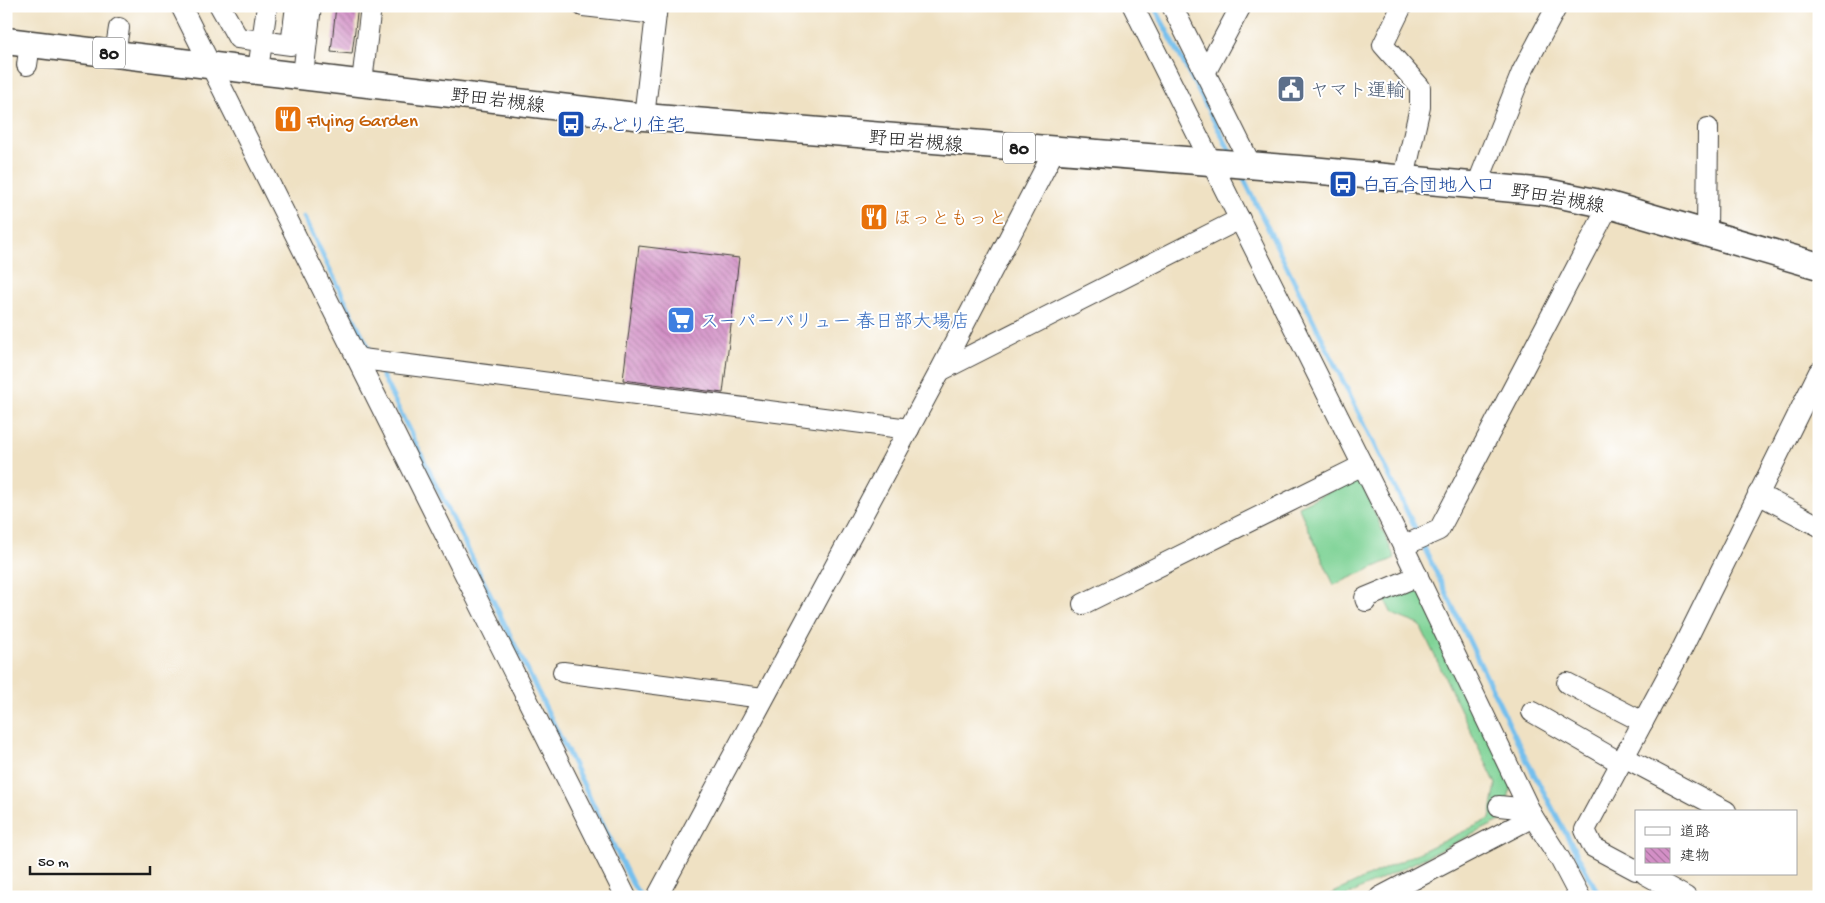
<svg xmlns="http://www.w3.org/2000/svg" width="1825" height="903" viewBox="0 0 1825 903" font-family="'Gochi Hand','Klee One',sans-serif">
<defs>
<pattern id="building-back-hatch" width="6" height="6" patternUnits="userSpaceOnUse" patternTransform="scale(1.25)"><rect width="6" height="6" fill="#d38fc6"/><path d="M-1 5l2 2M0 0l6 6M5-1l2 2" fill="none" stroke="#aa74a0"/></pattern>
</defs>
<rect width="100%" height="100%" fill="#fff"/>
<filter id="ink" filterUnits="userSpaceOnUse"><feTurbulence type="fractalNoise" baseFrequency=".02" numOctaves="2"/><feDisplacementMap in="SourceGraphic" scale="10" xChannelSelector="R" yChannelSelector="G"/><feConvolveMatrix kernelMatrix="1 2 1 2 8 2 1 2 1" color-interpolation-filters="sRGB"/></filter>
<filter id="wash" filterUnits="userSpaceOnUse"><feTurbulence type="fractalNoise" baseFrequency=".0096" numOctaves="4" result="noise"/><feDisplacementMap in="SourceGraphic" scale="20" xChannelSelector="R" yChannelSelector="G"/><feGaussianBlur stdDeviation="1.12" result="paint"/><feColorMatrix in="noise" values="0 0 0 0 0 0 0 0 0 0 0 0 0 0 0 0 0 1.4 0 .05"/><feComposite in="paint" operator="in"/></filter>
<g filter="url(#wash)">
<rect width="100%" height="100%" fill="#efe1c3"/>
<g fill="#7fd396" stroke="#4e7859">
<path d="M1359 478 1395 558 1334 585 1298 506Z"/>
<path d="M1415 581 1512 784 1502 820 1344 897H1325L1490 819 1496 784 1420 625 1392 614 1383 596Z"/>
</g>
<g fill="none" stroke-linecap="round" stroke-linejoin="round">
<g stroke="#74bfed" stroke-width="5">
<path d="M1154 6 1233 157"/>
<path d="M1241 173 1418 534"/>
<path d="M304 217 372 355"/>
<path d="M378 367 632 883 641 897"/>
<path d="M1421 541 1527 761 1600 897"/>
</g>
</g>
<g id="blocks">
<g fill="url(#building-back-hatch)">
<path d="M336 6H358L352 54 331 52Z"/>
<path d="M639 246 739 258 723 393 623 380Z"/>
</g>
</g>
</g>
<g filter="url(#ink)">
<use href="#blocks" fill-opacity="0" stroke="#3c3a35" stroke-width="1"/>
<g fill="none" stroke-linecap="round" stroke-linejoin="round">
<defs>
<g id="minor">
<path d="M181 6 626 897"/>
<path d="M220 6 238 38 291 45 296 6"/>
<path d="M583 6 656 14"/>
<path d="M1133 6 1403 546 1533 817 1560 859 1580 897"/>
<path d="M1172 6 1251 165"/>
<path d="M1402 6 1383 45 1420 87V107L1404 178"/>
<path d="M115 54 119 28"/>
<path d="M27 65 30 44"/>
<path d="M258 70 267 6"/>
<path d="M1205 73 1241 6"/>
<path d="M303 75 311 6"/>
<path d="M362 82 371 6"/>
<path d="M644 117 657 6"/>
<path d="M1477 185 1522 72 1557 6"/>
<path d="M1707 233 1708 128"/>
<path d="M356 356 362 359 909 429"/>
<path d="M940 371 1240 219"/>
<path d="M1758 494 1819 526"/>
<path d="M1403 546 1439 530 1609 205"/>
<path d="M1366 601 1365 598 1418 576"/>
<path d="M1083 604 1363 465"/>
<path d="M563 672 763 698"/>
<path d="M1567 683 1643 722"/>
<path d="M1532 712 1621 763"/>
<path d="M1624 757 1726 811"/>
<path d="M1499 806 1529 809"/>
<path d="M1636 870 1593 847 1585 830 1683 647 1819 372"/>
<path d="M1645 874 1686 897"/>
<path d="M657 897 940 371 1054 151"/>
<path d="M1380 897 1533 817"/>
</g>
<path id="major" d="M6 41 644 117 1311 170 1546 192 1609 205 1819 266"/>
</defs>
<use href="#minor" stroke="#3c3a35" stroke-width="22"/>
<use href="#major" stroke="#3c3a35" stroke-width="29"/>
<use href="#minor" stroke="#fff" stroke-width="20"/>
<use href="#major" stroke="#fff" stroke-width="26"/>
</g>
</g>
<defs>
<symbol id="civic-square" viewBox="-11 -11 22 22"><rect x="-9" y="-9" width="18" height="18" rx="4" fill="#5c6f8a" stroke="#fff"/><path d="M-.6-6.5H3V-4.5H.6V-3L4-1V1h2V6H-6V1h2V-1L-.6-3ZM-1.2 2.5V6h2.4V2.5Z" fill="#fff"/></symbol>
<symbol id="restaurant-square" viewBox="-11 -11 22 22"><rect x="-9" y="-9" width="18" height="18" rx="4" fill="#e8710a" stroke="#fff"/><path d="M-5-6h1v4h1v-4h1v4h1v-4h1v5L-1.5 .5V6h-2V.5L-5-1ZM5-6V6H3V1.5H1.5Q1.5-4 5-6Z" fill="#fff"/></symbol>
<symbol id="bus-square" viewBox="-11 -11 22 22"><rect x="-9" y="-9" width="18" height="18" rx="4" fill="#1a4fb4" stroke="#fff"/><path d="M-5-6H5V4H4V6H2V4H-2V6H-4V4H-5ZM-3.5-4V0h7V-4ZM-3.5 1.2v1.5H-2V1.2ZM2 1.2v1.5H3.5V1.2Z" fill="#fff"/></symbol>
<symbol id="supermarket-square" viewBox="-11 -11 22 22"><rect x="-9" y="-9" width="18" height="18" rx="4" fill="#3f7fe0" stroke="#fff"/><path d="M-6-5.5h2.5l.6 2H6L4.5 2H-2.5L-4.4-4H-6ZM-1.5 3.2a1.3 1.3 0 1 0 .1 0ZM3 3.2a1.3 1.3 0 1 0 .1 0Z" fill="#fff"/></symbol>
</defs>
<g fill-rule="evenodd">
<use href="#civic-square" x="1275" y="73" width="32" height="32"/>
<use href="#restaurant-square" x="272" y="103" width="32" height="32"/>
<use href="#bus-square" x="555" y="108" width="32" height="32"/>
<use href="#bus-square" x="1327" y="168" width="32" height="32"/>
<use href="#restaurant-square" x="858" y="201" width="32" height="32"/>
<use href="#supermarket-square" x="665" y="304" width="32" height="32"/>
</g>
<g text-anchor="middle" stroke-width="4" stroke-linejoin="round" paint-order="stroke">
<g fill="#fff" stroke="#606060" stroke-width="1">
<rect x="93" y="37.5" width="32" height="31" rx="4"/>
<rect x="1003" y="132.5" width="32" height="31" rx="4"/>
</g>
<g font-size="18" font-weight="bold" fill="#1c1c1c">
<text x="109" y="59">80</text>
<text x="1019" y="154">80</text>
</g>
<g font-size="19" fill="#4e5e75" stroke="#fff" text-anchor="start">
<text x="1310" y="96">ヤマト運輸</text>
</g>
<g font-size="19" fill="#1c1c1c" stroke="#fff">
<text transform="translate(498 99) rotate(7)" y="7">野田岩槻線</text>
<text transform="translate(916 140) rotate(5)" y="7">野田岩槻線</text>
<text transform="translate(1558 197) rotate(10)" y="7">野田岩槻線</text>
</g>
<g font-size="19" fill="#c56008" stroke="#fff" text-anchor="start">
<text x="307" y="126">Flying Garden</text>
<text x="893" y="224">ほっともっと</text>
</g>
<g font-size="19" fill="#164399" stroke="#fff" text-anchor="start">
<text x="590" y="131">みどり住宅</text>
<text x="1362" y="191">白百合団地入口</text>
</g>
<g font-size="19" fill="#366cbe" stroke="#fff" text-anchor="start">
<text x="700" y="327">スーパーバリュー 春日部大場店</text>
</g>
</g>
<rect width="1825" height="903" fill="none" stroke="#fff" stroke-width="25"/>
<rect x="1635" y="810" width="162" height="65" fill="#ffffff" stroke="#a4a4a4"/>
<rect x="1645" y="827" width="25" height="8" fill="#ffffff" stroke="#a4a4a4"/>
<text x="1680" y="836" font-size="15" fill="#1c1c1c">道路</text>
<rect x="1645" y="848" width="25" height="15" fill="url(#building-back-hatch)" stroke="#a4a4a4"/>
<text x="1680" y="860" font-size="15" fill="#1c1c1c">建物</text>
<path d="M30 866v8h120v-8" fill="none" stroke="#1c1c1c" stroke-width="2.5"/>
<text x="38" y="866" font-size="15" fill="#1c1c1c" stroke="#ffffff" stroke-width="4" paint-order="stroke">50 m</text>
</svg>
